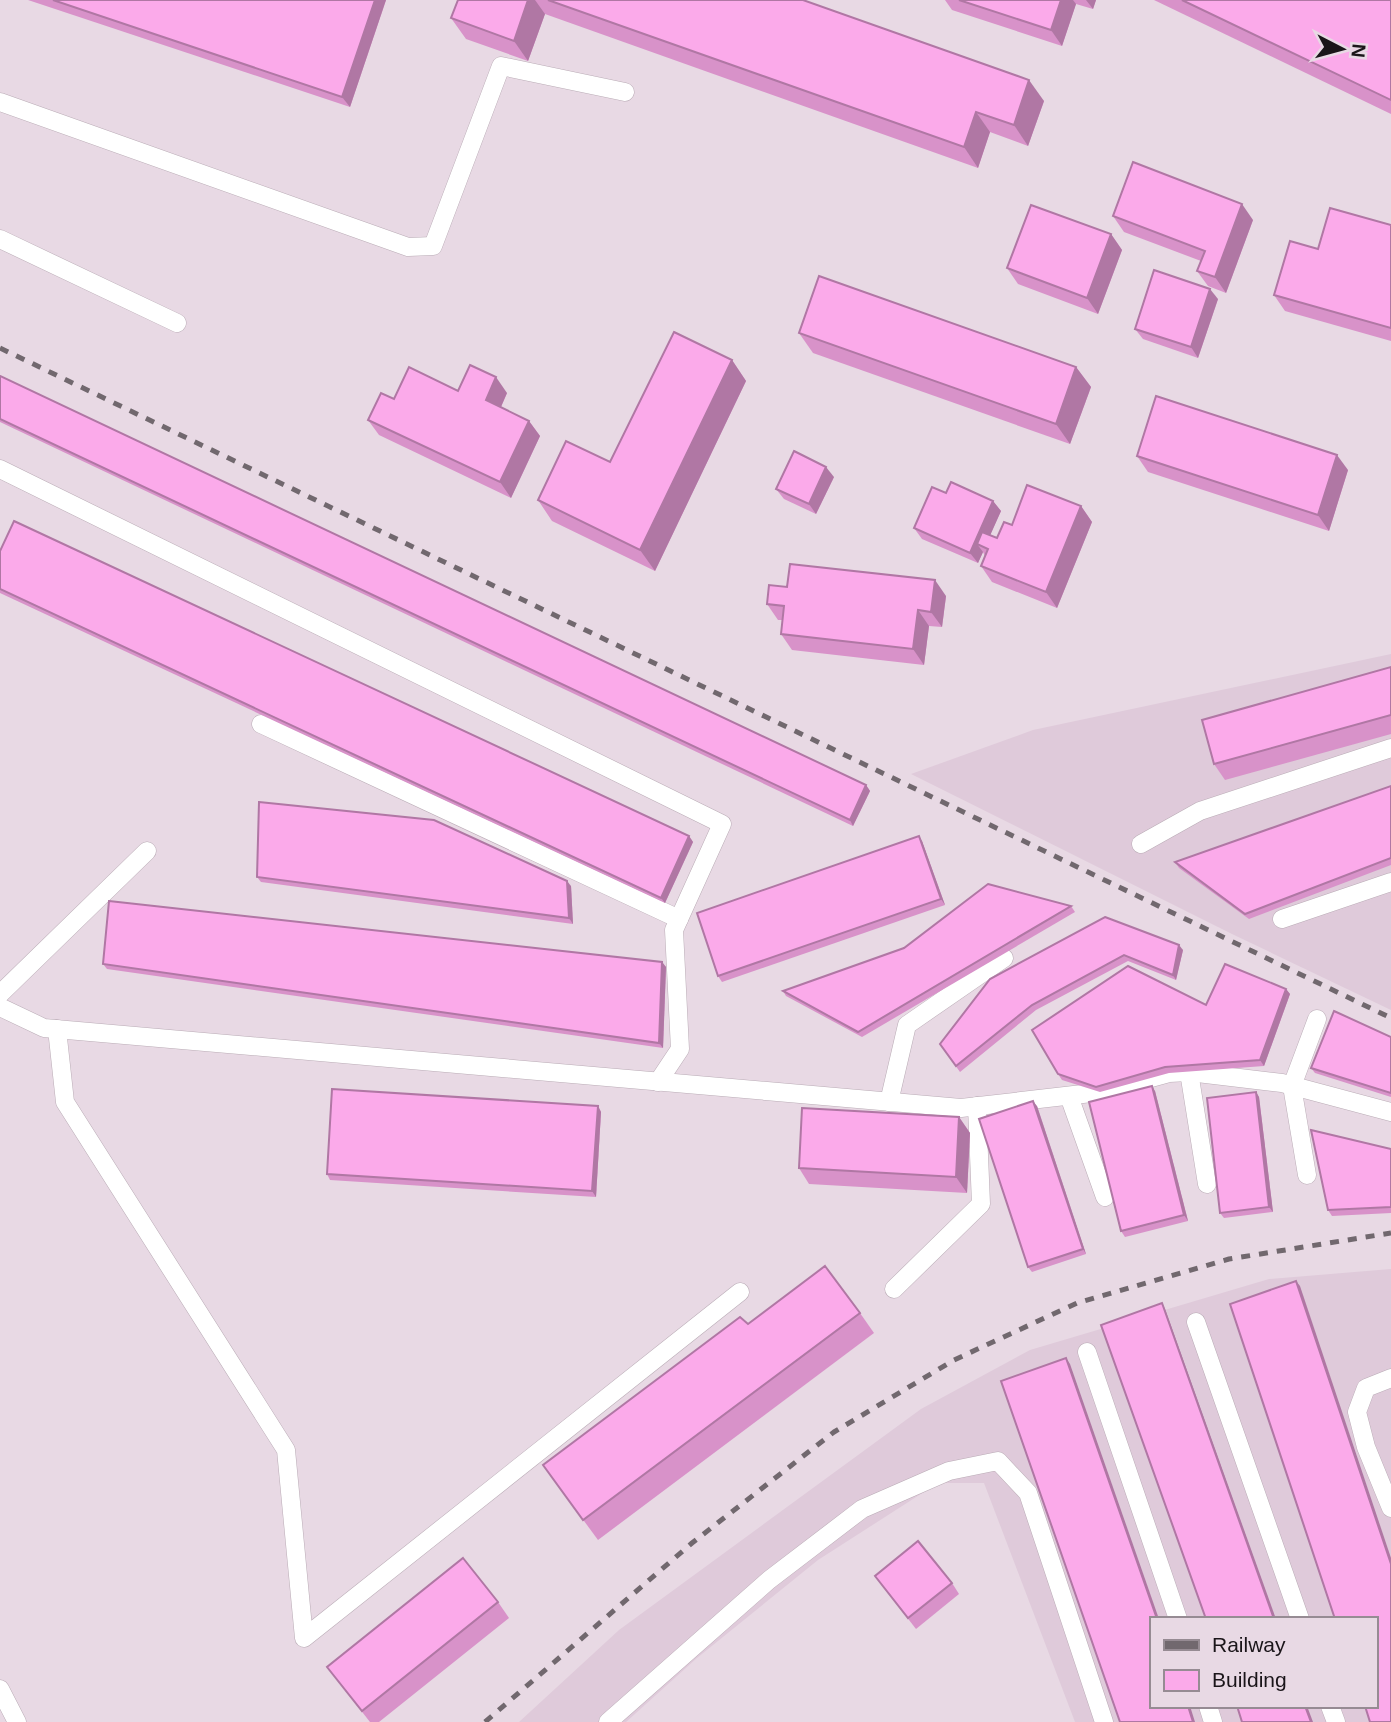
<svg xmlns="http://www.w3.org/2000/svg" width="1391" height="1722" viewBox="0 0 1391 1722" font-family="Helvetica,sans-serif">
<rect width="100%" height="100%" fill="#e8d9e4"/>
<g fill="#dfcada" fill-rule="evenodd">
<path d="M1391 654V1010L1232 934 911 774 1033 730Z"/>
<path d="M1391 1269V1722H1075L984 1483H938L818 1560 697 1658 626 1722H519L619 1630 921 1409 1030 1350 1269 1279ZM1151 1619H1375V1706H1151Z"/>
</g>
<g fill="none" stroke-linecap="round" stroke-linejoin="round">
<defs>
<g id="service">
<path d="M0 102 408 247 433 246 501 66 625 92"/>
<path d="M0 239 177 323"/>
<path d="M0 469 722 824 674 930 680 1049 658 1082"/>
<path d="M261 724 679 919"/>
<path d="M1141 844 1200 811 1391 748"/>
<path d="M1282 919 1391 882"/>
<path d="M0 994 147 851"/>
<path d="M0 1007 44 1028 961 1108 1100 1092 1169 1073 1189 1072 1282 1083 1391 1112"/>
<path d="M57 1029 65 1102 286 1450 304 1638 740 1292"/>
<path d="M1189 1072 1207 1184"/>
<path d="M1069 1096 1105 1197"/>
<path d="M889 1102 907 1025 1004 958"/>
<path d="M1307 1175 1292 1086 1317 1019"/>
<path d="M894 1289 981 1204 977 1106"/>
<path d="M1196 1322 1300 1619"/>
<path d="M1087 1352 1178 1619"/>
<path d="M1391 1378 1366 1388 1357 1412 1366 1447 1391 1508"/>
<path d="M0 1689 17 1722"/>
<path d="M1208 1706 1213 1722"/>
<path d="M1330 1706 1336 1722"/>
<path d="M608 1722 769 1580 862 1509 949 1471 998 1461 1028 1493 1104 1722"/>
</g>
</defs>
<use href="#service" stroke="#baacb6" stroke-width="19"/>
<use href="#service" stroke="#fff" stroke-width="18"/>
<g stroke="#71686e" stroke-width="5" stroke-dasharray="9 9" stroke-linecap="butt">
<path d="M0 348 1391 1018"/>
<path d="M485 1722 692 1543 834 1432 954 1360 1077 1303 1229 1259 1391 1233"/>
</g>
</g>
<g fill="#d892c9">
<path d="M28 0H386L350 107Z"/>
<path d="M458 0H803L1044 101 1028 146 990 132 978 168 545 14 528 61 466 39 451 18Z"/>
<path d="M945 0H1096L1093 9 1076 4 1062 46 952 10Z"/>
<path d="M1154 0H1391V114Z"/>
<path d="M1113 216 1253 220 1226 293 1208 286 1197 271 1201 261 1124 232Z"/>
<path d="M1391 225V341L1285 311 1274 295 1318 249Z"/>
<path d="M1111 234 1122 250 1098 314 1018 284 1007 268Z"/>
<path d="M1218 299 1198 358 1143 339 1135 329Z"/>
<path d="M799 333 1076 367 1091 387 1070 444 813 353Z"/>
<path d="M732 360 746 381 655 571 552 521 538 500 610 462Z"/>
<path d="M0 376 866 785 870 791 853 826 0 422Z"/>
<path d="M458 391 507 393 501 407 529 421 540 436 511 498 379 435 368 420 394 399Z"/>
<path d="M1137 456 1348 470 1329 531 1148 472Z"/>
<path d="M834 477 816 514 784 499 776 489Z"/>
<path d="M946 493 993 501 1001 511 990 535 997 538 1012 525 1081 506 1092 522 1057 608 992 582 981 566 985 556 983 552 978 563 922 539 914 528Z"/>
<path d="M0 551 689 836 693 842 665 903 0 593Z"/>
<path d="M787 587 946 596 942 627 929 626 924 665 792 650 781 634 783 620H778L767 604Z"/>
<path d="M1391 667V734L1225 780 1214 764Z"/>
<path d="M1391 786V865L1249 919 1179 868 1175 862Z"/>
<path d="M922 841 945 905 722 982 718 976Z"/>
<path d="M257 877 571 886 573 924 261 882Z"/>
<path d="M1071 906 1075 912 862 1037 786 996 783 991Z"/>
<path d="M1105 917 1183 950 1176 980 1128 961 1036 1010 960 1072 940 1044Z"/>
<path d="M662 962 666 967 663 1048 107 969 103 964Z"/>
<path d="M1286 989 1290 994 1264 1066 1169 1073 1100 1092 1062 1080 1058 1074 1206 1005Z"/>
<path d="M1391 1037V1097L1315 1073 1311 1068Z"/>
<path d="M1155 1091 1188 1221 1125 1237 1121 1231Z"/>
<path d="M1256 1092 1259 1097 1273 1212 1224 1218 1220 1213Z"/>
<path d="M598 1106 601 1112 596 1197 330 1180 327 1174Z"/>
<path d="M1037 1106 1086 1254 1032 1272 1028 1267Z"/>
<path d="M959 1117 970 1133 967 1193 809 1184 799 1168Z"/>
<path d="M1391 1149V1213L1332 1216 1328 1210Z"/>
<path d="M860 1313 874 1333 598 1540 543 1465Z"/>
<path d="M875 1576 952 1583 959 1594 916 1629Z"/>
<path d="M498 1602 509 1618 379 1722H370L327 1667Z"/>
</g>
<g fill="#b077a4">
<path d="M375 0H386L350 107 342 97Z"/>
<path d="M528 0H535L545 14 528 61 514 41Z"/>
<path d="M1061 0H1073L1076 4 1062 46 1051 30Z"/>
<path d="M1086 0H1096L1093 9Z"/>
<path d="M1029 80 1044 101 1028 146 1014 125Z"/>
<path d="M976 112 990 132 978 168 964 147Z"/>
<path d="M1242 204 1253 220 1226 293 1215 277Z"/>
<path d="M1111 234 1122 250 1098 314 1087 298Z"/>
<path d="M1210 289 1218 299 1198 358 1191 347Z"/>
<path d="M732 360 746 381 655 571 640 550Z"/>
<path d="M1076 367 1091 387 1070 444 1056 424Z"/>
<path d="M496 377 507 393 497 416 486 400Z"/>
<path d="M529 421 540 436 511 498 500 482Z"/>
<path d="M1337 455 1348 470 1329 531 1318 515Z"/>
<path d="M826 467 834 477 816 514 809 504Z"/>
<path d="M993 501 1001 511 985 547 977 544 983 552 978 563 970 553Z"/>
<path d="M1081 506 1092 522 1057 608 1046 592Z"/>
<path d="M935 580 946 596 942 627 931 612Z"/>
<path d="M918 610 929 626 924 665 913 649Z"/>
<path d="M866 785 870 791 853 826 850 820Z"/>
<path d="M689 836 693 842 665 903 661 898Z"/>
<path d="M919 836 922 841 945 905 941 899Z"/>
<path d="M567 881 571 886 573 924 569 918Z"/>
<path d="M1179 945 1183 950 1176 980 1173 975Z"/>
<path d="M662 962 666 967 663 1048 659 1043Z"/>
<path d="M1286 989 1290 994 1264 1066 1260 1060Z"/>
<path d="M1152 1086 1155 1091 1188 1221 1184 1215Z"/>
<path d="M1256 1092 1259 1097 1273 1212 1269 1207Z"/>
<path d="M1033 1101 1037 1106 1086 1254 1083 1249Z"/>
<path d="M598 1106 601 1112 596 1197 592 1191Z"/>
<path d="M959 1117 970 1133 967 1193 956 1177Z"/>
<path d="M1296 1281 1300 1286 1391 1558V1564Z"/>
<path d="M1162 1303 1165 1309 1276 1619H1274Z"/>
<path d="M1066 1358 1070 1364 1159 1619H1157Z"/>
<path d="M1188 1706H1190L1195 1722H1193Z"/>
<path d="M1305 1706H1307L1313 1722H1311Z"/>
</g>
<g fill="#fbaaea" stroke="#b077a4" stroke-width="2">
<path d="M53 0H375L342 97Z"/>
<path d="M458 0H528L514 41 451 18Z"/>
<path d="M548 0H803L1029 80 1014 125 976 112 964 147Z"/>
<path d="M959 0H1061L1051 30Z"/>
<path d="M1182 0H1391V100Z"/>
<path d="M1133 162 1242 204 1215 277 1197 271 1205 251 1113 216Z"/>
<path d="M1031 205 1111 234 1087 298 1007 268Z"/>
<path d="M1330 208 1391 225V328L1274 295 1290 241 1318 249Z"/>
<path d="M1154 270 1210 289 1191 347 1135 329Z"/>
<path d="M819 276 1076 367 1056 424 799 333Z"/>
<path d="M674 332 732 360 640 550 538 500 566 441 610 462Z"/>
<path d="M470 365 496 377 486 400 529 421 500 482 368 420 381 393 394 399 409 367 458 391Z"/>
<path d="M0 376 866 785 850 820 0 419Z"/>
<path d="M1156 396 1337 455 1318 515 1137 456Z"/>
<path d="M794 451 826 467 809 504 776 489Z"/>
<path d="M951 482 993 501 970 553 914 528 932 487 946 493Z"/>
<path d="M1027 485 1081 506 1046 592 981 566 988 549 977 544 982 532 997 538 1004 522 1012 525Z"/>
<path d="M14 521 689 836 661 898 0 589V551Z"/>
<path d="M790 564 935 580 931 612 918 610 913 649 781 634 784 606 767 604 769 585 787 587Z"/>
<path d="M1391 667V715L1214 764 1202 720Z"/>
<path d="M1391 786V858L1245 914 1175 862Z"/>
<path d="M259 802 434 820 567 881 569 918 257 877Z"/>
<path d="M919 836 941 899 718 976 697 913Z"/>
<path d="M988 884 1071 906 858 1032 783 991 904 948Z"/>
<path d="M109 901 662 962 659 1043 103 964Z"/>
<path d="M1105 917 1179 945 1173 975 1124 955 1032 1005 956 1066 940 1044 990 979Z"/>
<path d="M1225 964 1286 989 1260 1060 1165 1067 1096 1087 1058 1074 1032 1030 1128 966 1206 1005Z"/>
<path d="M1334 1011 1391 1037V1093L1311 1068Z"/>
<path d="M1152 1086 1184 1215 1121 1231 1089 1102Z"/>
<path d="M332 1089 598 1106 592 1191 327 1174Z"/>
<path d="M1256 1092 1269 1207 1220 1213 1207 1098Z"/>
<path d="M1033 1101 1083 1249 1028 1267 979 1119Z"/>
<path d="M802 1108 959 1117 956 1177 799 1168Z"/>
<path d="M1311 1130 1391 1149V1207L1328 1210Z"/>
<path d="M825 1266 860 1313 583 1520 543 1465 740 1317 748 1324Z"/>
<path d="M1296 1281 1391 1564V1722H1370L1365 1706H1375V1619H1335L1230 1304Z"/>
<path d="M1162 1303 1274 1619H1206L1101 1325Z"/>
<path d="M1066 1358 1157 1619H1151V1706H1188L1193 1722H1120L1001 1381Z"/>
<path d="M918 1541 952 1583 908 1618 875 1576Z"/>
<path d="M463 1558 498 1602 362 1711 327 1667Z"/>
<path d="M1237 1706H1305L1311 1722H1242Z"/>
</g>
<rect x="1150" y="1617" width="228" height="91" fill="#e8d9e4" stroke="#968b93" stroke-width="2"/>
<rect x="1164" y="1640" width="35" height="10" fill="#71686e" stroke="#968b93" stroke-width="2"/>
<text x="1212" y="1652" font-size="21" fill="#1a1519">Railway</text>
<rect x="1164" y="1670" width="35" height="21" fill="#fbaaea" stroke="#968b93" stroke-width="2"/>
<text x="1212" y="1687" font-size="21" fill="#1a1519">Building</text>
<g transform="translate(1342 49) rotate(96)" stroke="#e8d9e4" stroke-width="5" paint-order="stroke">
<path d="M0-5L12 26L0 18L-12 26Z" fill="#1a1519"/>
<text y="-10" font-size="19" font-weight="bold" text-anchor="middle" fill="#1a1519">N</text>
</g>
</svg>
